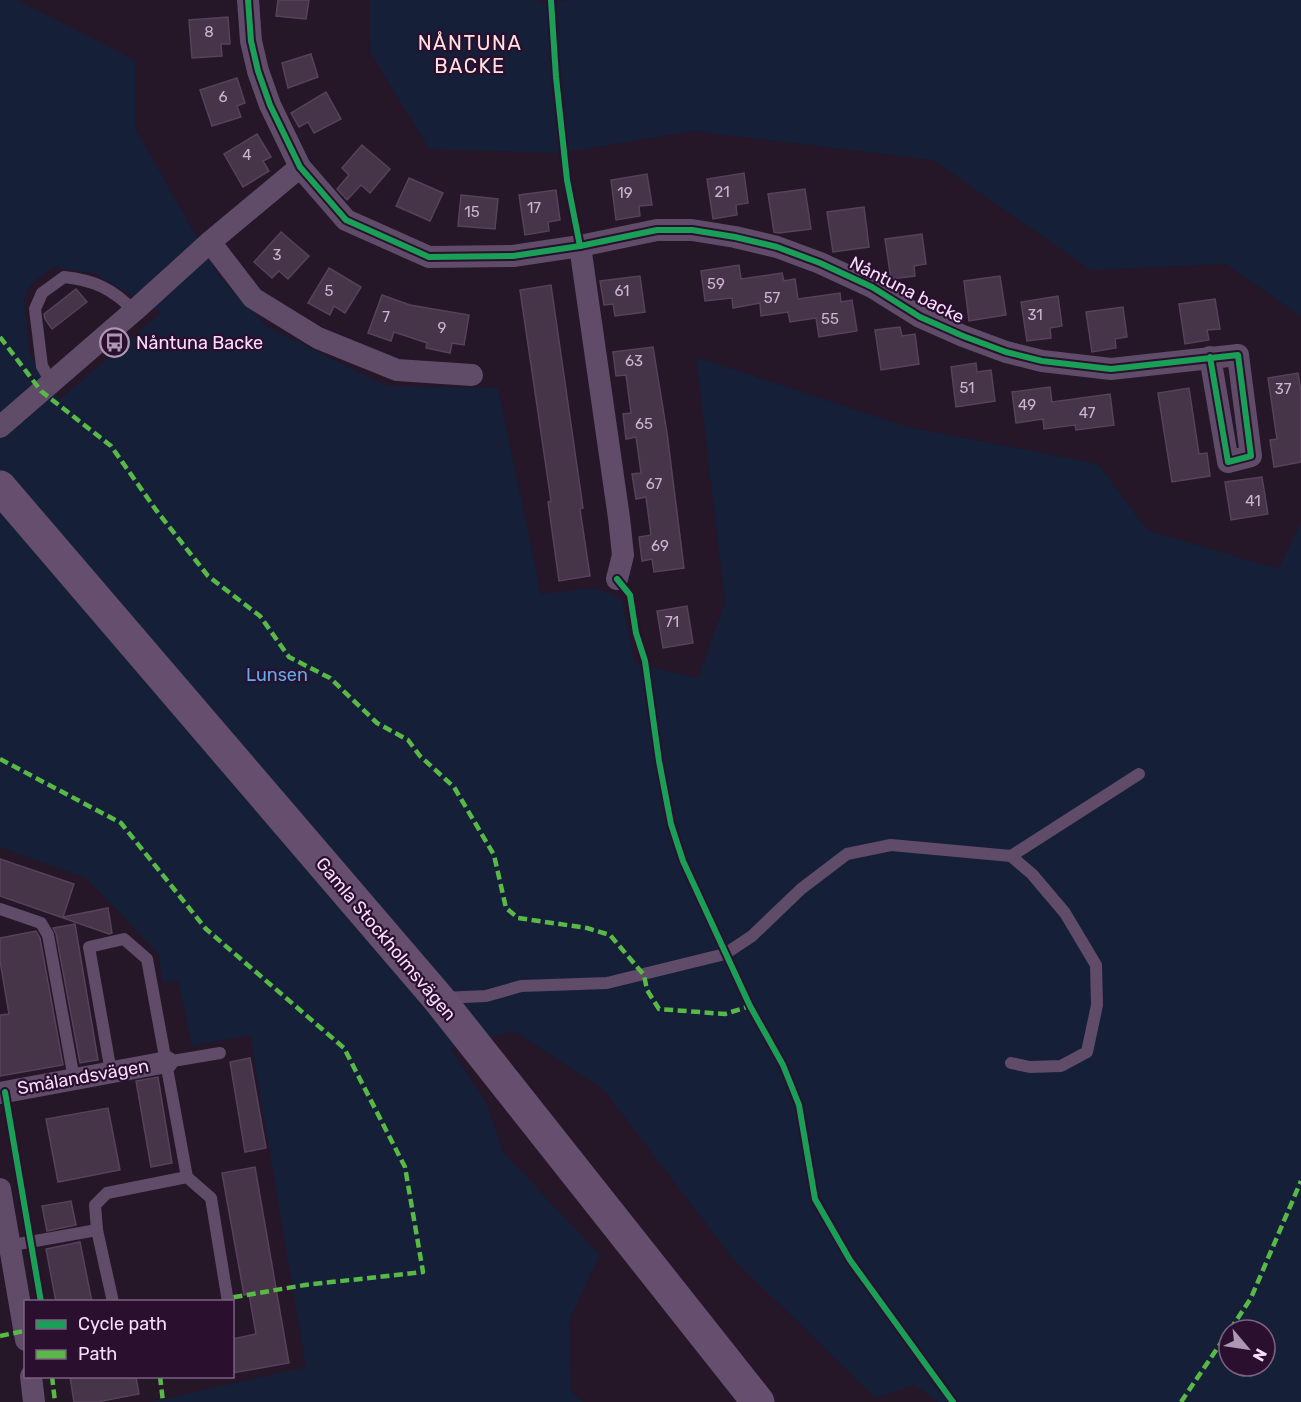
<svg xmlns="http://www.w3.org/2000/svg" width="1301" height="1402" viewBox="0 0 1301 1402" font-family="Rubik,sans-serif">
<rect width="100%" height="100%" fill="#251628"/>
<g fill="#151f38" fill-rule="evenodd">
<path d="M0 0H17L135 60V128L219 276 268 327 387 386 498 388 541 594 595 588 621 598 635 663 698 678 725 602 696 357 908 427 1098 464 1147 530 1278 569 1301 522V1402H938L914 1385 876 1398 733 1259 604 1090 514 1031 451 1049 488 1105 503 1152 600 1255 569 1321 571 1391 583 1402H149L306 1367 250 1035 192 1046 178 980 163 983 158 953 86 878 0 847ZM53 267 96 274 161 313 59 400 30 353 24 300 31 284ZM1229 1330H1265V1366H1229Z"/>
<path d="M369 0H536L543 4 571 0H1301V316L1226 264 1091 270 933 160 693 131 559 153 429 149 370 52Z"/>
</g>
<g fill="#463549" stroke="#57415b" stroke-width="1.5">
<path d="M278 0H309L306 19 276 16Z"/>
<path d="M228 17 230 44H221L222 56 192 58 189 20Z"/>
<path d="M311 54 318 77 288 88 282 63Z"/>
<path d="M237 78 245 103 237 106 241 117 212 126 200 90Z"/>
<path d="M326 92 341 119 314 133 308 122 299 127 291 113Z"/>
<path d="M257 134 271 157 263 161 269 171 243 187 224 154Z"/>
<path d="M362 145 390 169 370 193 361 185 347 200 337 189 349 175 342 168Z"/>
<path d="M744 173 748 203 736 205 737 215 713 219 707 179Z"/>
<path d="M647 174 652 205 639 206 640 216 616 220 611 180Z"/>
<path d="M409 178 443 193 430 221 396 206Z"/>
<path d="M805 189 811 229 779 233 774 232 768 194Z"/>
<path d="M556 190 560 220 548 222 549 231 525 235 519 195Z"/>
<path d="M461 195 498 199 495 229 458 226Z"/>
<path d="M864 207 869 247 833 252 827 212Z"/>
<path d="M281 232 309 256 288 279 279 271 272 278 254 262Z"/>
<path d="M922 234 926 264 914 266 915 276 891 279 885 239Z"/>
<path d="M739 265 741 279 782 273 784 281 795 279 798 299 840 293 841 302 852 300 857 331 819 337 816 318 790 322 788 312 761 316 760 303 733 308 732 298 705 301 701 271Z"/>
<path d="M329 268 361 287 345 313 334 306 330 315 308 303Z"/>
<path d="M640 276 645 312 615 316 613 304 604 305 600 281Z"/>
<path d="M1000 276 1006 315 969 321 964 281Z"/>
<path d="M551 285 583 508 580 509 590 576 559 581 548 502 551 501 520 290Z"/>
<path d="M76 289 87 302 52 329 45 319 44 314Z"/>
<path d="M382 295 410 305 469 315 464 345 452 343 450 353 426 348 427 343 394 332 391 341 368 333Z"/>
<path d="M1058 296 1062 326 1050 328 1051 338 1027 341 1021 302Z"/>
<path d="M1215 299 1220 329 1207 330 1209 340 1185 344 1179 304Z"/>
<path d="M1123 307 1127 337 1115 339 1116 348 1092 352 1086 312Z"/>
<path d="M900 327 902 336 915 334 919 364 881 370 875 330Z"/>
<path d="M653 347 667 433 684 568 654 572 652 559 642 561 639 537 651 535 646 497 636 499 632 474 641 473 636 437 626 439 623 414 631 413 626 375 616 376 613 352Z"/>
<path d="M976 363 977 372 991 370 995 401 956 407 951 367Z"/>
<path d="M1298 373 1301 392V462L1274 467 1270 440 1277 439 1268 378Z"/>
<path d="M1050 387 1052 402 1110 394 1114 425 1076 430 1075 425 1044 429 1043 419 1016 423 1012 392Z"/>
<path d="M1189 388 1199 454 1207 453 1210 476 1172 482 1158 393Z"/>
<path d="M1262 477 1268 514 1231 520 1225 482Z"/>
<path d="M687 606 693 643 663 648 657 611Z"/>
<path d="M0 859 74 884 63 917 108 908 112 933 109 934 0 896Z"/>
<path d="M75 924 98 1060 80 1063 56 934 53 928Z"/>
<path d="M36 931 40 938 63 1065 0 1076V1015L9 1014 0 961V938Z"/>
<path d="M250 1058 266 1148 245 1152 230 1062Z"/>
<path d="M158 1077 172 1163 151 1167 136 1081Z"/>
<path d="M108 1108 120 1170 58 1182 46 1119Z"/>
<path d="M255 1167 289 1363 232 1373V1339L256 1334 249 1294 244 1295 222 1173Z"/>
<path d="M71 1201 76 1225 47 1231 42 1206Z"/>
<path d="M80 1242 92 1302H56L46 1249Z"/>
<path d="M70 1377H136L139 1394 97 1402H74Z"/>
</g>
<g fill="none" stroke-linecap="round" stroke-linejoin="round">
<g stroke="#604b69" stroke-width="12">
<path d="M51 382 42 366 35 309 42 293 64 277C94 280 113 289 134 311"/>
<path d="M0 909 41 923 48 935 74 1079"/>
<path d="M442 998 486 996 521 986 607 983 725 954 752 936 801 889 847 854 891 845 1011 856 1139 774"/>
<path d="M167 1062 220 1053"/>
<path d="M1011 1063 1030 1067 1061 1066 1087 1052 1097 1005 1096 965 1065 913 1032 874 1011 856"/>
<path d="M111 1072 89 947 124 939 147 959 187 1177 211 1198 228 1302"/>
<path d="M7 1246 97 1230"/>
<path d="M113 1302 97 1230 95 1205 107 1193 187 1177"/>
</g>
<g stroke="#604b69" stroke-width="22">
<path d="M248 0 251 41 258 71 270 105 300 167 346 220 429 257 513 256 580 246 657 230H692L735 237 777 247 820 263 872 287 920 317 963 336 1006 352 1042 361 1111 369 1238 355 1251 456 1228 462 1210 357"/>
<path d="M210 242 253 298 318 338 397 370 472 375"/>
<path d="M580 246 619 518 623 555 617 579"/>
<path d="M0 427 134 311 210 242 300 167"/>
<path d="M0 1093 167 1062"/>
<path d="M0 1189 26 1340"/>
<path d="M31 1376 34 1402"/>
</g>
<path stroke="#664f6e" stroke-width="33" d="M0 487 438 998 758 1402"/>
<g stroke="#58b947" stroke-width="4.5" stroke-dasharray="9 4.5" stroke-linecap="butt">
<path d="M0 337 41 391 111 446 156 510 208 576 260 616 289 657 330 678 377 723 408 740 420 756 454 787 494 855 506 908 518 918 587 928 610 935 644 975 647 990 659 1009 725 1014 750 1006"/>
<path d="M0 759 121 823 206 929 344 1048 405 1167 423 1272 305 1285 229 1298"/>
<path d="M1230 1330 1251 1298 1301 1181"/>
<path d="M0 1336 24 1331"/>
<path d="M52 1376 55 1402"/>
<path d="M160 1376 163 1402"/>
<path d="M1181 1402 1229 1331"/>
</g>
<defs>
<g id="cycleway">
<path d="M248 0 251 41 258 71 270 105 300 167 346 220 429 257 513 256 580 246 657 230H692L735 237 777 247 820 263 872 287 920 317 963 336 1006 352 1042 361 1111 369 1238 355 1251 456 1228 462 1210 357"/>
<path d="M551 0 556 77 567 180 580 246"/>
<path d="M617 579 630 595 636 633 645 661 659 761 671 824 683 861 750 1006 783 1065 799 1105 815 1199 850 1260 953 1402"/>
<path d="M5 1092 41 1302"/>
</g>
</defs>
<use href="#cycleway" stroke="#2a0f2f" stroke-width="10"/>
<use href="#cycleway" stroke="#1a9f57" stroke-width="6"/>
</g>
<defs>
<symbol id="bus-ring" viewBox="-11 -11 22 22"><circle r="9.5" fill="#2a0f2f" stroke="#ae97b4" stroke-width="1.5"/><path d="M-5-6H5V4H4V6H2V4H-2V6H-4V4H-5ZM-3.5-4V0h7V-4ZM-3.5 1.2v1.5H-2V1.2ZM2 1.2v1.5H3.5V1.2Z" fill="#ae97b4"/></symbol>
</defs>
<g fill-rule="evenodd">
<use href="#bus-ring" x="98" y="326" width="33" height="33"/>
</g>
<g text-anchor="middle" stroke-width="4.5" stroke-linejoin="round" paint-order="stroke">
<g font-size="15" fill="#ccb3d2">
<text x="209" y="37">8</text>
<text x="223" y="102">6</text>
<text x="247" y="160">4</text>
<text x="722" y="197">21</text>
<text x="625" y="198">19</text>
<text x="534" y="213">17</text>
<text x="472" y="217">15</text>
<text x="277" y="260">3</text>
<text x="716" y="289">59</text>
<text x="329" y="296">5</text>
<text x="622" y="296">61</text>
<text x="772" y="303">57</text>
<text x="1035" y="320">31</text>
<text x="386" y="322">7</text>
<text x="830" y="324">55</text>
<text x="442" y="333">9</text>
<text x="634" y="366">63</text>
<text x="967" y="393">51</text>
<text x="1283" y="394">37</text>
<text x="1027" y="410">49</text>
<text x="1087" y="418">47</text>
<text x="644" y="429">65</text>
<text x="654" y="489">67</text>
<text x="1253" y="506">41</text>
<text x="660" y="551">69</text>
<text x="672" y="627">71</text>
</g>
<g font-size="18" fill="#f8ddff" stroke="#2a0f2f">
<text transform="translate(907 290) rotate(27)" y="6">Nåntuna backe</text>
<text transform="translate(386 939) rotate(50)" y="6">Gamla Stockholmsvägen</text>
<text transform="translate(83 1077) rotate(-10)" y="6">Smålandsvägen</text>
</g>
<g font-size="18" fill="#f8ddff" stroke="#2a0f2f" text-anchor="start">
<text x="136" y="349">Nåntuna Backe</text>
</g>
<g font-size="18" fill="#5cafec" stroke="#2a0f2f">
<text x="277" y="681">Lunsen</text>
</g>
<g font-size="20" letter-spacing="1.5" fill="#ffe1df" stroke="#2a0f2f">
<text x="470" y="50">NÅNTUNA<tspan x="470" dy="23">BACKE</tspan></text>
</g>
</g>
<rect x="24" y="1300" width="210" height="78" fill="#2a0f2f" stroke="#7c6182" stroke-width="1.5"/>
<rect x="36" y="1320" width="30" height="9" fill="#1a9f57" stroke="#7c6182" stroke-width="1.5"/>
<text x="78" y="1330" font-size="18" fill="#f8ddff">Cycle path</text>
<rect x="36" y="1350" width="30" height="9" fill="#58b947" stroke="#7c6182" stroke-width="1.5"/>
<text x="78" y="1360" font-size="18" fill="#f8ddff">Path</text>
<g transform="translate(1247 1348) rotate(119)"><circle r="28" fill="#2a0f2f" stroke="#7c6182" stroke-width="1.5"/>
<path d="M0-4.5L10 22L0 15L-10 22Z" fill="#ae97b4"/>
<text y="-9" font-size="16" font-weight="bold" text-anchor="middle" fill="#f8ddff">N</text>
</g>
</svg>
